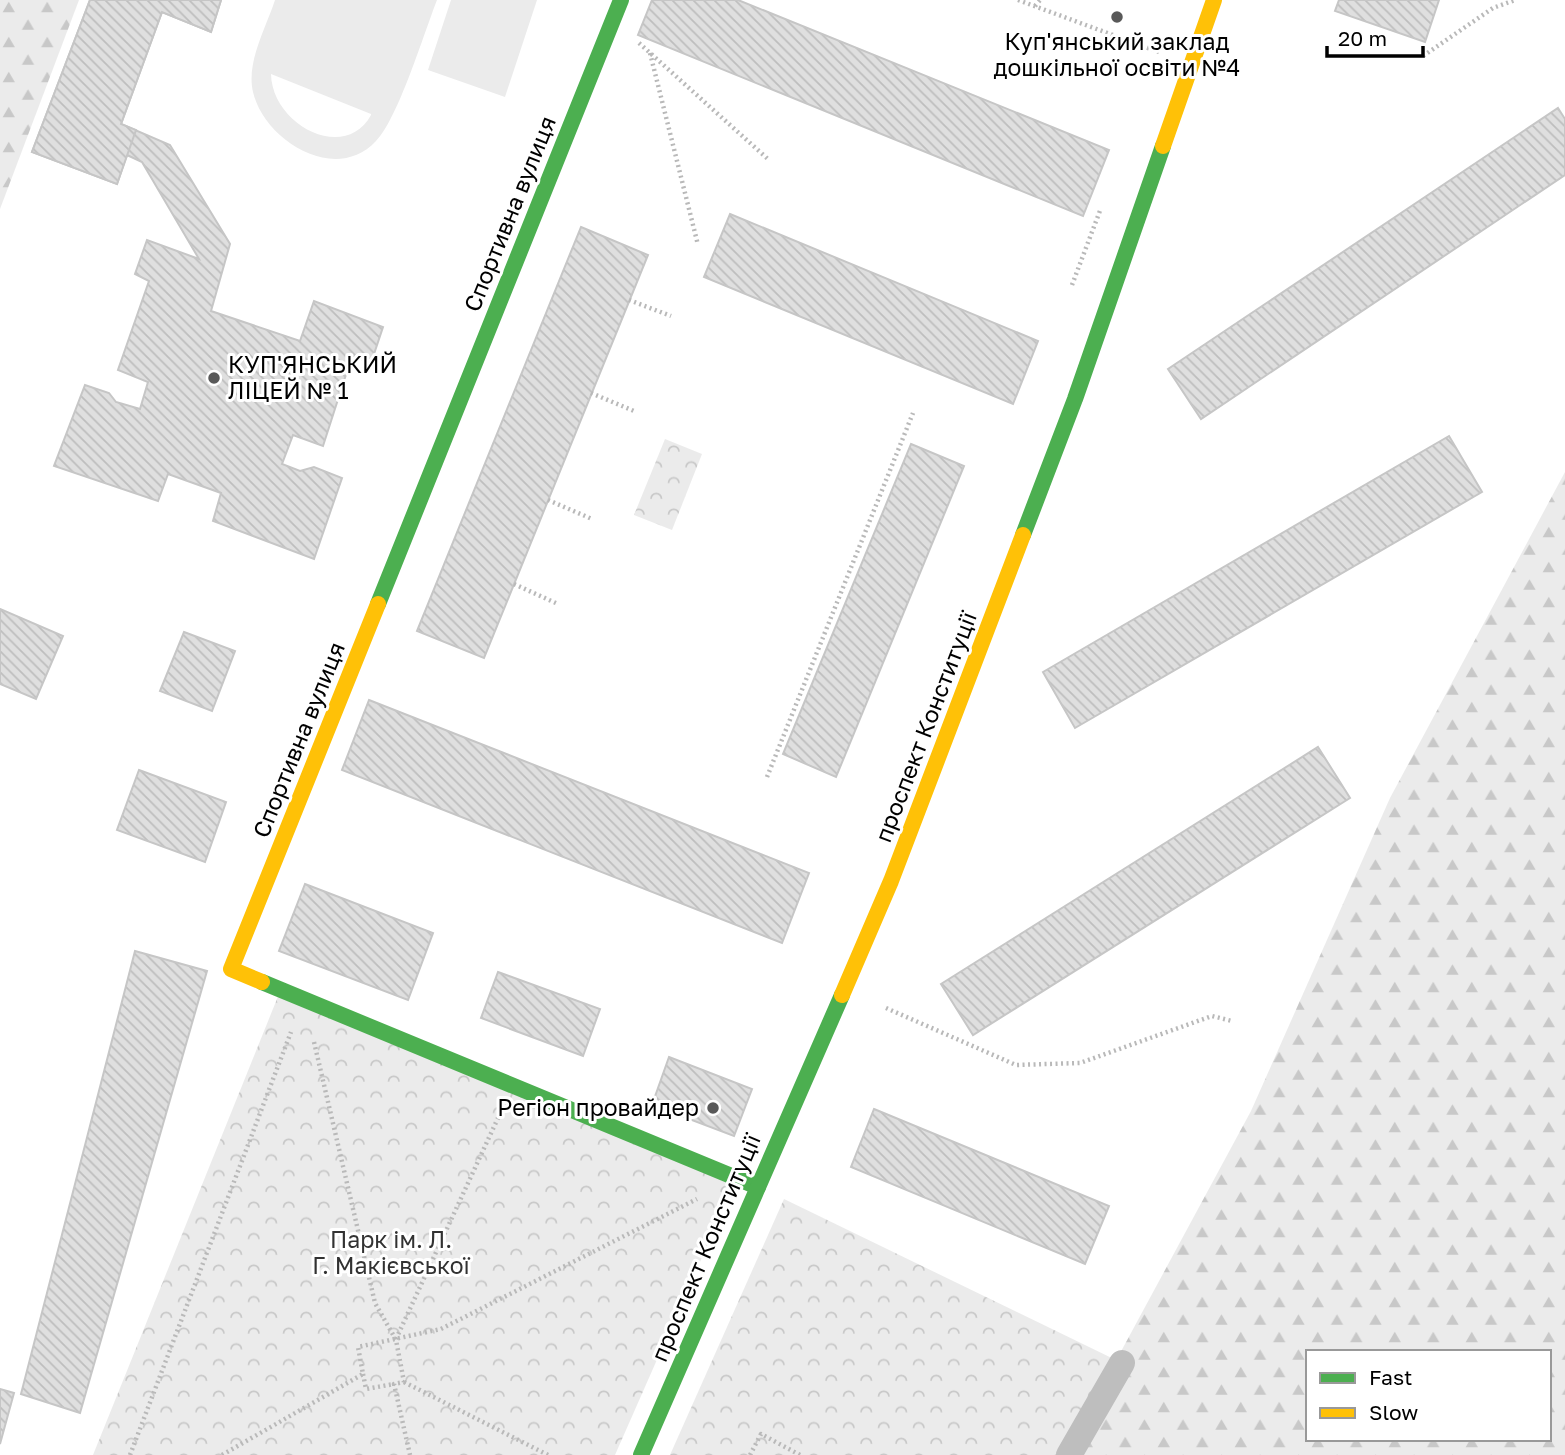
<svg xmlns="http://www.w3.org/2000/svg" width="1565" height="1455" viewBox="0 0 1565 1455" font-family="'Golos Text',sans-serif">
<defs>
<pattern id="forest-firs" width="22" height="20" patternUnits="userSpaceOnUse" patternTransform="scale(1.75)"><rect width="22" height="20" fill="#ebebeb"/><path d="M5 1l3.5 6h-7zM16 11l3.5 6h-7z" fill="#c8c8c8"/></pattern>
<pattern id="park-crowns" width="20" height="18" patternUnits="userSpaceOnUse" patternTransform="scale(1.75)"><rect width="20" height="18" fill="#ebebeb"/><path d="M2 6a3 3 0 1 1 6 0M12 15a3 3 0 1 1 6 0" fill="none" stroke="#c8c8c8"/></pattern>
<pattern id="building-back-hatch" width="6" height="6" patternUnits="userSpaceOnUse" patternTransform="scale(1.75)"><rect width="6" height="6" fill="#dfdfdf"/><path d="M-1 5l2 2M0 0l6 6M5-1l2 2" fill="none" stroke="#bebebe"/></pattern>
</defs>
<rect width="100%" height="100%" fill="#fff"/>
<g fill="#ebebeb" fill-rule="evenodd">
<path d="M275 0H437C424 33 398 119 376 141 335 185 264 140 253 92 246 62 266 28 275 0ZM271 74 371 114V115C345 163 272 125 271 74Z"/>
<path d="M451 0H537L505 97 428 70Z"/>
</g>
<g fill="url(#forest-firs)" fill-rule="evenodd">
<path d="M0 0H79L0 209Z"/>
<path d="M1565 472V1455H1065L1251 1111 1390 798ZM1308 1352H1549V1439H1308Z"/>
</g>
<g fill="url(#park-crowns)">
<path d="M665 439 702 454 672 530 634 515Z"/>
<path d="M281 989 737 1178 615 1455H93Z"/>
<path d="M784 1199 1122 1363 1069 1455H670Z"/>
</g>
<g fill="url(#building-back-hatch)" stroke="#c6c6c6" stroke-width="2">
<path d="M90 0H221L211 32 162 12 121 124 170 145 230 244 211 311 300 341 314 301 383 327 371 363 352 356 323 446 293 435 282 464 300 471 314 467 342 478 314 559 213 521 221 493 168 474 158 501 54 466 85 385 109 393 116 402 140 409 148 382 118 370 149 281 135 274 147 240 199 259 142 162 127 155 117 184 32 152Z"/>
<path d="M90 0H221L211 32 162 12 121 124 136 130 117 184 32 152Z"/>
<path d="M652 0H738L1109 150 1083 216 638 35Z"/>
<path d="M1339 0H1439L1425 42 1335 11Z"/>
<path d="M1558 108 1565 119V175L1201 419 1168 369Z"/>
<path d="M730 214 1038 341 1013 404 704 277Z"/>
<path d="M581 227 648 255 484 658 417 631Z"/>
<path d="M1449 436 1482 492 1075 728 1043 672Z"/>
<path d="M911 444 964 466 836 777 783 754Z"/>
<path d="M0 609 63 636 36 699 0 684Z"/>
<path d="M184 632 235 651 212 711 160 691Z"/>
<path d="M369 700 809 873 782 943 342 770Z"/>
<path d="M1318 747 1350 798 973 1035 941 984Z"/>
<path d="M139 770 226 802 205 862 117 830Z"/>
<path d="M305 884 433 933 408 1000 279 951Z"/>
<path d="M135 951 207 971 80 1413 21 1394Z"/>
<path d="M498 972 600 1009 583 1056 481 1018Z"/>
<path d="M669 1057 752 1089 734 1136 652 1105Z"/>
<path d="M874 1109 1109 1206 1085 1264 851 1167Z"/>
<path d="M0 1389 14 1393 0 1444Z"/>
</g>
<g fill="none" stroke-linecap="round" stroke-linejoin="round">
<g stroke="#b9b9b9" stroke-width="4.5" stroke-dasharray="2 3.5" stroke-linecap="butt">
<path d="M1018 0 1159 52"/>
<path d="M1035 6 1040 0"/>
<path d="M639 43 769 160"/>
<path d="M650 53 698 245"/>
<path d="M1423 56 1493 8 1515 0"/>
<path d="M1072 285 1101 208"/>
<path d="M629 300 671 316"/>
<path d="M591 393 634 411"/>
<path d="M548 500 592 519"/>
<path d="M514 584 558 604"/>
<path d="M767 777 913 413"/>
<path d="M886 1008 1016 1065 1080 1063 1212 1016 1232 1021"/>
<path d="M314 1042 375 1303 396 1340 404 1382 394 1384 410 1455"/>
<path d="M396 1339 498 1118"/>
<path d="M363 1374 366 1389 394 1384"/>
<path d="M404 1382 548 1455"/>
<path d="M130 1455 291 1032"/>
<path d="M222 1455 363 1374 358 1347 441 1329 697 1199"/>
<path d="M750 1455 761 1434 800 1455"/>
</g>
<path stroke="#bebebe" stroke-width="26" d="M1069 1455 1122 1363"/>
<g stroke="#4caf50" stroke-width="16">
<path d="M1023 535 1075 399 1163 146"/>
<path d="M378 604 621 0"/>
<path d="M262 982 758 1187"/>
<path d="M641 1455 842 995"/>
</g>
<g stroke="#ffc107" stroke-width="16">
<path d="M1163 146 1214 0"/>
<path d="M262 982 231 969 378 604"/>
<path d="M842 995 891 881 1023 535"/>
</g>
</g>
<g fill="#595959" stroke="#fff" stroke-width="2.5">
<circle cx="1117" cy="17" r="7"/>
<circle cx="214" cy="378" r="7"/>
<circle cx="713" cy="1108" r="7"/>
</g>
<g text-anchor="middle" stroke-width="6" stroke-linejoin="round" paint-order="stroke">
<g font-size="23" fill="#000" stroke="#fff">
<text x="1117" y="50">Куп'янський заклад<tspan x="1117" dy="26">дошкільної освіти №4</tspan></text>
<text x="228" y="373" text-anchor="start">КУП'ЯНСЬКИЙ<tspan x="228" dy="26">ЛІЦЕЙ № 1</tspan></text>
<text x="699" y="1116" text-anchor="end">Регіон провайдер</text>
</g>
<g font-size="23" fill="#000" stroke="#fff">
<text transform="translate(510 214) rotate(-68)" y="8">Спортивна вулиця</text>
<text transform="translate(926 727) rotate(-69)" y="8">проспект Конституції</text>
<text transform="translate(299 740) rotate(-68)" y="8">Спортивна вулиця</text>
<text transform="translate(706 1248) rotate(-67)" y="8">проспект Конституції</text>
</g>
<g font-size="23" fill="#323232" stroke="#fff">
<text x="391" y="1248">Парк ім. Л.<tspan x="391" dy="26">Г. Макієвської</tspan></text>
</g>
</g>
<rect x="1306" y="1350" width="245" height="91" fill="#ffffff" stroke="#999999" stroke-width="2"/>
<rect x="1320" y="1373" width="35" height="10" fill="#4caf50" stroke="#999999" stroke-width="2"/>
<text x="1369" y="1385" font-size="21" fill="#000000">Fast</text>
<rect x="1320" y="1408" width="35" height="10" fill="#ffc107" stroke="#999999" stroke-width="2"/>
<text x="1369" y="1420" font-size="21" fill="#000000">Slow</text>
<path d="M1327 46v10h96v-10" fill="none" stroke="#000000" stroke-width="3.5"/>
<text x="1338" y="46" font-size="21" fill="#000000" stroke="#ffffff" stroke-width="5" paint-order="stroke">20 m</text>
</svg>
